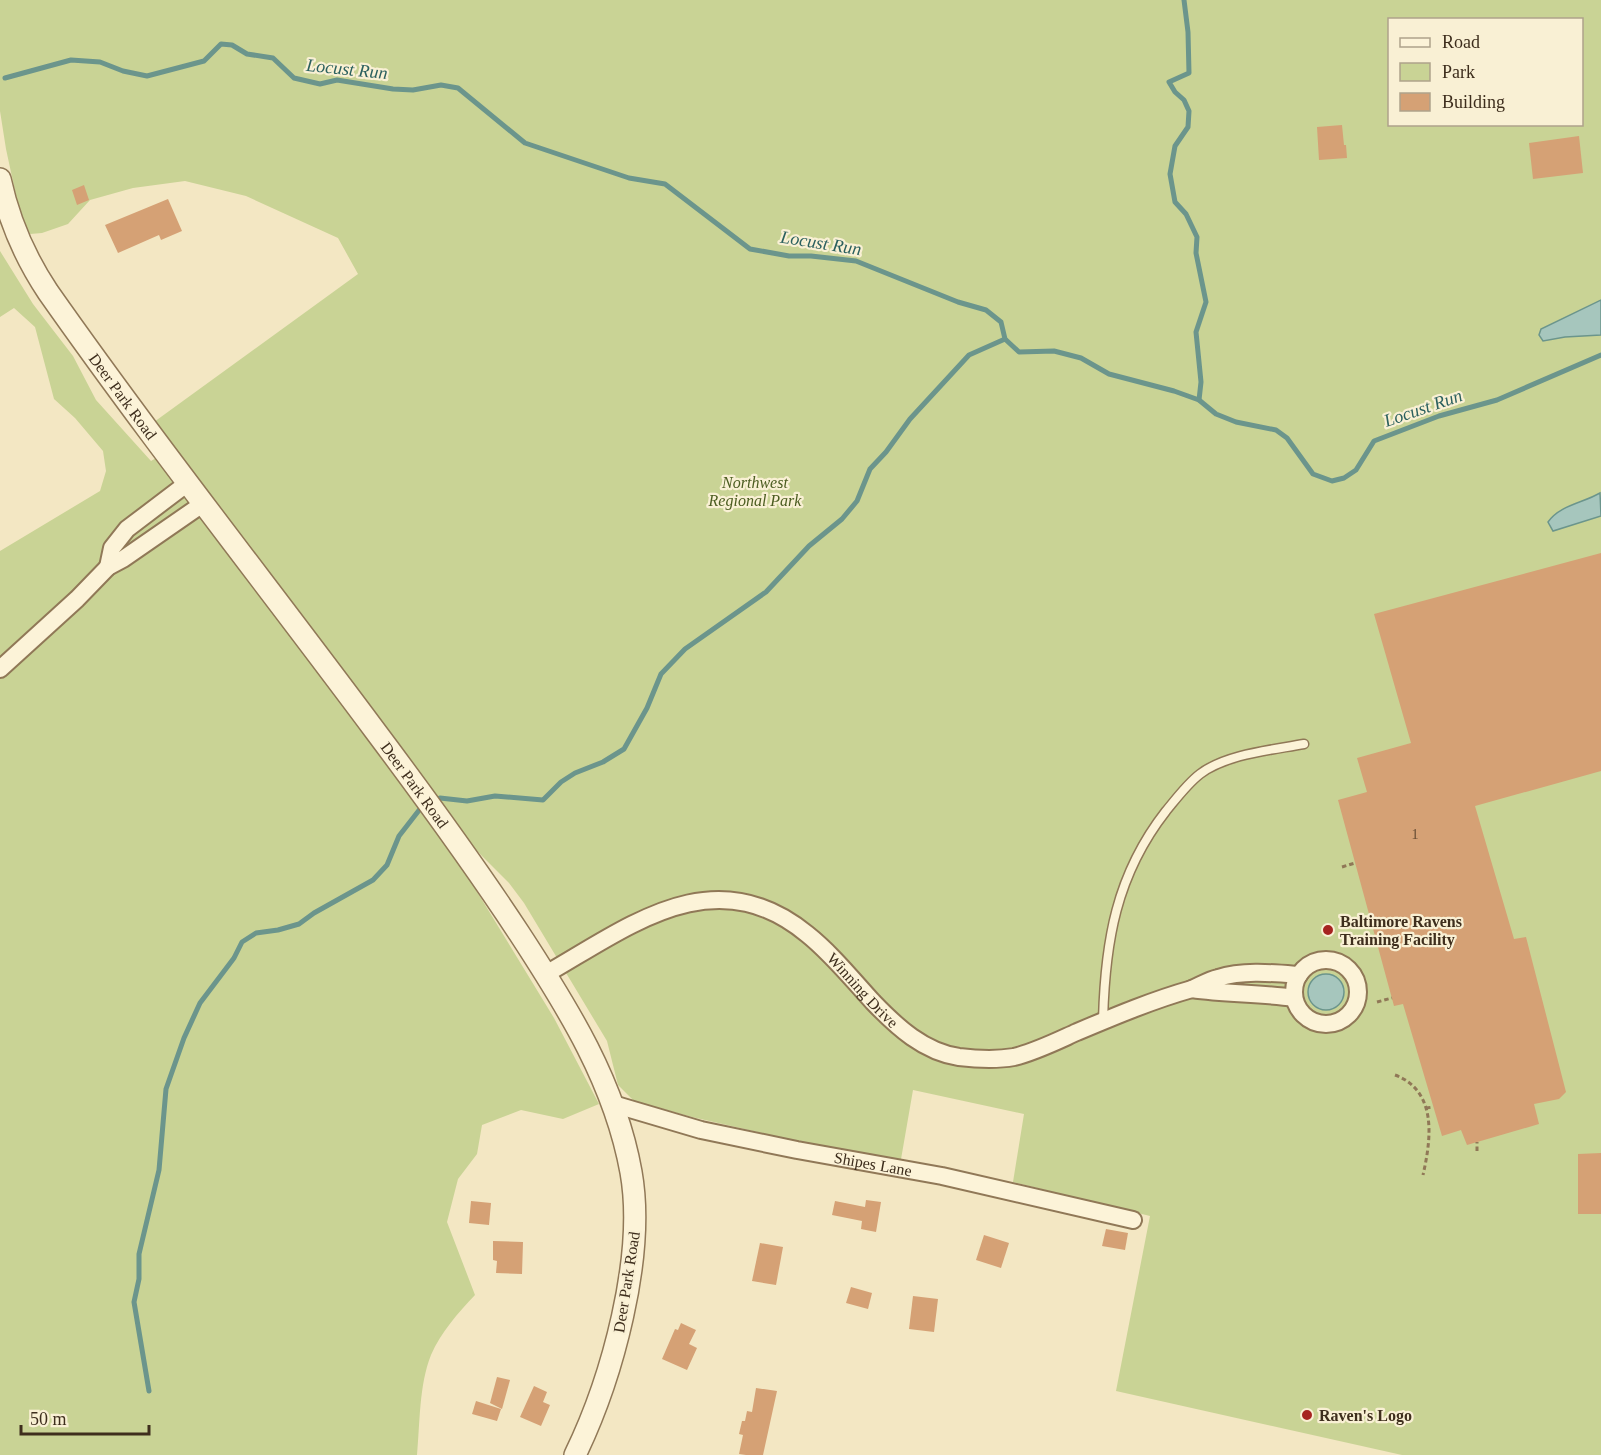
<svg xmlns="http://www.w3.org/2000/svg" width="1601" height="1455" viewBox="0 0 1601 1455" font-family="Georgia,serif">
<rect width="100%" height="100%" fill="#f3e7c3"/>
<path fill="#c9d395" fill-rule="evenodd" d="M0 0H1601V1455H1402L1116 1391 1150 1216 1013 1182 1024 1114 913 1090 900 1165 692 1117 634 1101 618 1085 607 1041 524 903 509 883 465 839V872L554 1018 599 1104 563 1119 521 1110 482 1125 477 1154 458 1179 447 1222 475 1295C458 1313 441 1332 431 1355 419 1385 420 1423 417 1455H0V551L100 491 106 471 103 451 75 418 54 399 35 327 14 308 0 317V251L33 304 73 356 96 400 151 461 173 448 154 422 358 274 338 238 246 196 185 181 133 188 90 200 68 224 42 233 30 234 20 214 6 149 0 111ZM1390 20H1582V124H1390Z"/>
<g fill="#a6c6bd" stroke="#6b958c" stroke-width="1.5">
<path d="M1601 300V335L1565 337 1543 341 1539 335 1541 329Z"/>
<path d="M1600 493 1601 516 1553 531 1548 522C1560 505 1583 503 1600 493Z"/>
<circle cx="1326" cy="992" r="18"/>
</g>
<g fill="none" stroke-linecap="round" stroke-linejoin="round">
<g stroke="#6b958c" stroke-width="5">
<path d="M1184 0 1188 32 1189 73 1169 82 1175 92 1184 100 1189 111 1188 127 1175 146 1170 174 1175 202 1186 214 1197 237 1196 253 1206 302 1196 332 1201 382 1199 400"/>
<path d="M5 78 71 60 100 62 123 71 147 76 204 61 221 44 232 45 247 54 273 58 294 78 320 84 337 80 393 89 413 90 441 85 458 88 525 143 629 178 665 184 750 249 789 256H811L856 261 958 302 986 310 1001 322 1005 339 1019 352 1054 351 1081 358 1109 374 1174 391 1199 400 1216 414 1236 422 1276 430 1287 438 1313 474 1332 481 1344 478 1356 470 1374 441 1439 416 1497 400 1601 355"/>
<path d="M440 798 467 801 495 796 543 800 561 782 575 773 603 762 624 749 647 708 661 674 685 649 766 592 809 546 842 519 857 501 870 469 886 452 910 419 969 355 1005 339"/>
<path d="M149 1391 134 1302 139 1279V1254L159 1170 166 1089 184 1038 200 1003 234 958 242 942 256 933 278 930 299 924 314 913 373 880 387 865 399 836 420 809"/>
</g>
</g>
<g fill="#d5a175">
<path d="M1342 125 1344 145H1346L1347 158 1319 160 1317 127Z"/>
<path d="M1579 136 1583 173 1533 179 1529 143Z"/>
<path d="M84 185 89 200 77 205 72 190Z"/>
<path d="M168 199 182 231 161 240 159 235 118 253 105 225Z"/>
<path d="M1601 553V771L1475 806 1514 939 1526 937 1566 1092 1559 1099 1534 1104 1539 1124 1467 1145 1461 1130 1442 1136 1403 1004 1394 1006 1338 800 1367 792 1357 758 1411 743 1374 614Z"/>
<path d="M1601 1153V1214H1578V1154Z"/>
<path d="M866 1200 881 1202 876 1232 861 1229 862 1221 832 1215 835 1201 865 1207Z"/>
<path d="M471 1201 491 1203 489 1225 469 1223Z"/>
<path d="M1106 1229 1128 1233 1125 1250 1102 1246Z"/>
<path d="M984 1235 1009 1243 1001 1268 976 1260Z"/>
<path d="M493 1241 523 1242 522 1274 496 1273 497 1261 493 1260Z"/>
<path d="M760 1243 783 1247 776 1285 752 1281Z"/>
<path d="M851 1287 872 1293 868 1309 846 1303Z"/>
<path d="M913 1296 938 1299 934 1332 909 1329Z"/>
<path d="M681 1323 696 1330 689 1344 697 1348 687 1370 662 1359 675 1329 678 1330Z"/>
<path d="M497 1377 510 1380 502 1409 490 1403Z"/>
<path d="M534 1386 547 1392 543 1402 550 1405 541 1426 520 1417Z"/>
<path d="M756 1388 777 1391 763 1455H746L739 1454 743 1435 739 1434 742 1421H745L747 1411 752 1412Z"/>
<path d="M476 1401 501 1409 497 1421 472 1414Z"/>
</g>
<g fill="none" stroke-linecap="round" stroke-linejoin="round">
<defs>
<path id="service" d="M1103 1021C1105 942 1116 875 1166 811 1176 799 1187 784 1200 774 1226 754 1272 750 1304 744"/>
<g id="minor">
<path d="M108 567 112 548 127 529 189 482"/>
<path d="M0 669 77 599 108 567 123 559 204 503"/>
<circle cx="1326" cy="992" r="32"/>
<path id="s1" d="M546 974C630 926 714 858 807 934 831 953 852 979 873 1002 897 1027 924 1052 959 1057 976 1059 997 1060 1014 1057 1035 1052 1057 1041 1077 1032 1115 1016 1153 1000 1192 989"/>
<path d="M1294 998C1260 993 1226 994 1192 989 1201 985 1209 980 1218 978 1243 970 1273 973 1299 975"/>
<path id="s2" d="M613 1104 701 1130 797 1150 942 1176 1133 1220"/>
</g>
<g id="tertiary">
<path id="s3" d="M0 179C9 221 24 256 48 292 152 440 265 583 373 728 424 796 473 863 519 933 568 1008 615 1083 631 1172 646 1256 612 1379 575 1455"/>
</g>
</defs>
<use href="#service" stroke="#907857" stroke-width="11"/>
<use href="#minor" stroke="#907857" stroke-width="20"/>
<use href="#tertiary" stroke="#907857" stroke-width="24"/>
<g stroke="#907857" stroke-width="3" stroke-dasharray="4.5 3" stroke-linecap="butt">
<path d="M1342 867 1355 863"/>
<path d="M1377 1002 1392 998"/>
<path d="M1395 1075C1438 1091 1431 1140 1423 1175"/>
<path d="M1426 1108 1433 1107"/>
<path d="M1477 1151V1142"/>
</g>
<use href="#service" stroke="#fcf3d8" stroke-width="8"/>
<use href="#minor" stroke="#fcf3d8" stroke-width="16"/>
<use href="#tertiary" stroke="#fcf3d8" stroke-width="21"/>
</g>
<g fill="#a62420" stroke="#f9f0d4" stroke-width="2">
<circle cx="1328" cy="930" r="6"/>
<circle cx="1307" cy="1415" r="6"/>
</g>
<g text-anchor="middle" stroke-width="4.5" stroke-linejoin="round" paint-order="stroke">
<g font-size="14" fill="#644b33">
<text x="1415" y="839">1</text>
</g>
<g font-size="16" fill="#3e2e1d" stroke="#f9f0d4">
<text dy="6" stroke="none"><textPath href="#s3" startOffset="252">Deer Park Road</textPath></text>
<text dy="6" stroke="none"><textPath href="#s3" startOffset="738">Deer Park Road</textPath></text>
<text dy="6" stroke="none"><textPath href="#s1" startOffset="366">Winning Drive</textPath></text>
<text dy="6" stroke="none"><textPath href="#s2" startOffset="267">Shipes Lane</textPath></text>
<text transform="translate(626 1282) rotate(-81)" y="6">Deer Park Road</text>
</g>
<g font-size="16" font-style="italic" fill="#4c5d21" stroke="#f9f0d4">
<text x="755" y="488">Northwest<tspan x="755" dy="18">Regional Park</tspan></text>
</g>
<g font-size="16" font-weight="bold" fill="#3e2e1d" stroke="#f9f0d4" text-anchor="start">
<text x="1340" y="927">Baltimore Ravens<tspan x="1340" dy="18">Training Facility</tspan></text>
<text x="1319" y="1421">Raven's Logo</text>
</g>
<g font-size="18" font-style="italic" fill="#2b605e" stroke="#f9f0d4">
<text transform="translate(347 69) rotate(6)" y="6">Locust Run</text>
<text transform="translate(821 243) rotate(9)" y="6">Locust Run</text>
<text transform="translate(1423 408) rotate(-19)" y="6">Locust Run</text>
</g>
</g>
<rect x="1388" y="18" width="195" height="108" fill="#f9f0d4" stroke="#aea28b" stroke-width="1.5"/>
<rect x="1400" y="38" width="30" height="9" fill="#fcf3d8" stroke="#aea28b" stroke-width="1.5"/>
<text x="1442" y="48" font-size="18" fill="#3e2e1d">Road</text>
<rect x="1400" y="63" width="30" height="18" fill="#c9d395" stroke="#aea28b" stroke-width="1.5"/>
<text x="1442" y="78" font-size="18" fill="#3e2e1d">Park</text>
<rect x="1400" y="93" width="30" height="18" fill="#d5a175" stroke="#aea28b" stroke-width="1.5"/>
<text x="1442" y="108" font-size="18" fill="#3e2e1d">Building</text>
<path d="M21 1425v9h128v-9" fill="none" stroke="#3e2e1d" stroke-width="3"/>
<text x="30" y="1425" font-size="18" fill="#3e2e1d" stroke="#f9f0d4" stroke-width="4.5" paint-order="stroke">50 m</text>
</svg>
